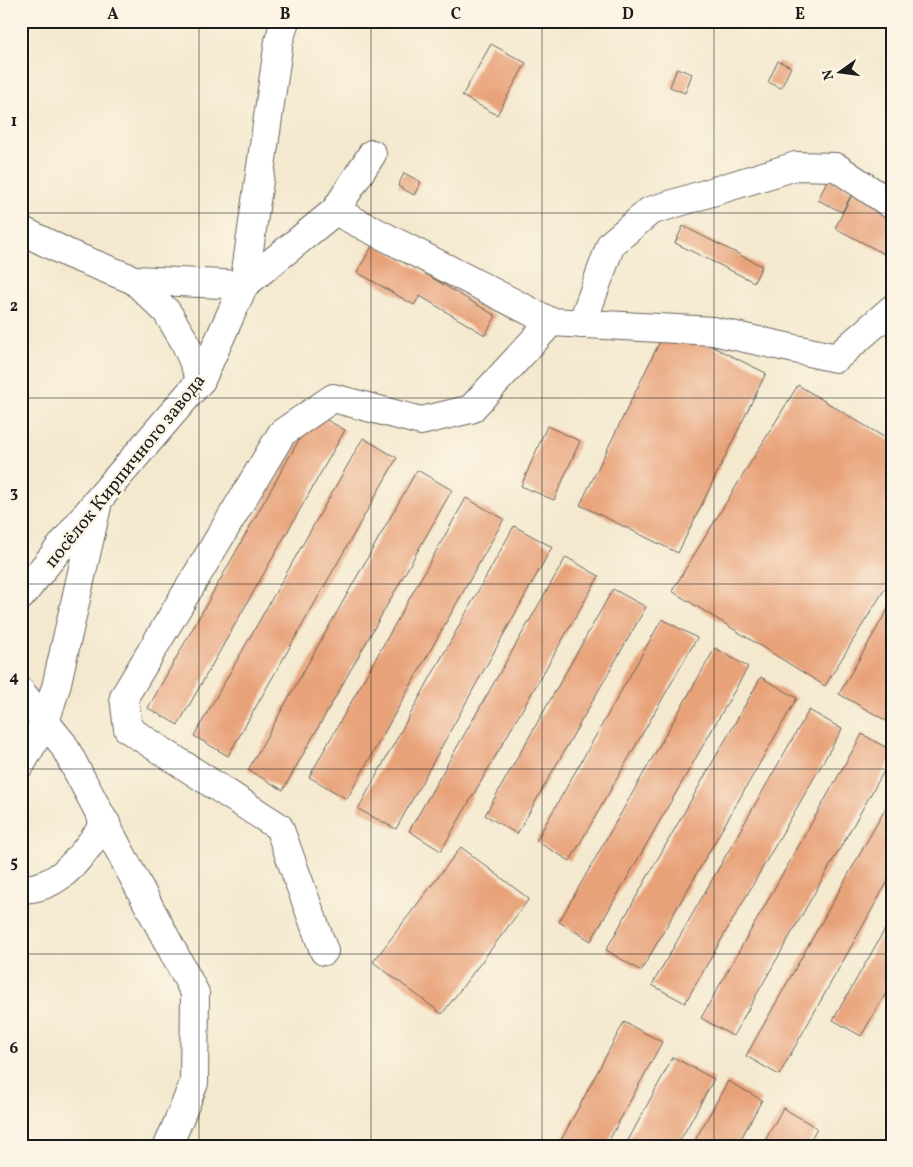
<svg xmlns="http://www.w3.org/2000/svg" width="913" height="1167" viewBox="0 0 913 1167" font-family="Vollkorn,serif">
<rect width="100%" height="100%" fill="#fcf5e5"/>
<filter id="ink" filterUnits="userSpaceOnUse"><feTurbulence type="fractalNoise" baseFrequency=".02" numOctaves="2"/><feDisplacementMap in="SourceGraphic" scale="10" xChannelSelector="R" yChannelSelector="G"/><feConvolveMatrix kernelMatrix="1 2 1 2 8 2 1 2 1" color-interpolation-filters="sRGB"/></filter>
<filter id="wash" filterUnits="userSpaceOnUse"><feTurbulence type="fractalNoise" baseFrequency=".0096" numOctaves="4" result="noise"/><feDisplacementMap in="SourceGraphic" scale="20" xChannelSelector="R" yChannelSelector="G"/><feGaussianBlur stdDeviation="1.12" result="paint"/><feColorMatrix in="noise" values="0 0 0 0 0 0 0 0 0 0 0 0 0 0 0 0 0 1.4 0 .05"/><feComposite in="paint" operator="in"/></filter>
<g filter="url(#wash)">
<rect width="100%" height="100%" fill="#f4e9cf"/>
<g id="blocks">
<g fill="#e8a279">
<path d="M491 44 526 63 497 115 462 96Z"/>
<path d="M778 61 791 67 781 88 768 82Z"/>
<path d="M677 68 692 74 685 93 670 87Z"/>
<path d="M404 173 421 182 414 195 398 186Z"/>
<path d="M828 179 853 192 842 212 818 200Z"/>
<path d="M854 191 892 211V258L835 228Z"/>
<path d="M683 226 762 266 754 282 675 243Z"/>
<path d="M374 243 496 316 485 335 420 296 414 305 357 272Z"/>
<path d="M668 325 766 373 678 553 580 505Z"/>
<path d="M798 385 892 442V577L825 686 672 591Z"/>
<path d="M314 413 345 430 178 725 148 708Z"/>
<path d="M547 426 580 441 554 500 521 486Z"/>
<path d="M363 438 397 458 228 756 194 736Z"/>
<path d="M417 470 452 490 283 790 248 770Z"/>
<path d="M466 498 504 519 347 799 309 777Z"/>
<path d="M514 526 552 547 396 829 358 809Z"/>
<path d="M566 557 599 576 441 851 409 831Z"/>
<path d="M613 589 646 607 517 834 485 815Z"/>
<path d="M892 602V724L839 694Z"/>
<path d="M662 619 697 638 570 861 536 841Z"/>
<path d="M715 648 748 667 591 941 559 922Z"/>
<path d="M761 677 797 698 641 971 606 950Z"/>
<path d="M809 710 842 729 685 1003 652 985Z"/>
<path d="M862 734 892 751V757L733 1036 701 1018Z"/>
<path d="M892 797V874L779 1075 746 1056Z"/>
<path d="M461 847 529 899 442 1014 373 962Z"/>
<path d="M892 917V983L861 1036 833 1020Z"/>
<path d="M624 1022 662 1042 606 1146H558Z"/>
<path d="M673 1057 714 1079 677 1146H625Z"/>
<path d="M728 1081 762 1100 737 1146H692Z"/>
<path d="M783 1108 817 1128 807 1146H762Z"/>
</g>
</g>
</g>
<g filter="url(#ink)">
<use href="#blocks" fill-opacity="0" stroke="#68645b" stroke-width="1"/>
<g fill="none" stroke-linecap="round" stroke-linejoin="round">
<defs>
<g id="minor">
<path d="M335 211 551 322 713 331 836 358 892 309"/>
<path d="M21 230 69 254 134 280 244 285 335 211 372 154"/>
<path d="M134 280 167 312 185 342 201 380"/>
<path d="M582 324 611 244 650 211 796 166 836 167 892 205"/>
<path d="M21 596 98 500 201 380 244 285 279 41 285 21"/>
<path d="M21 692 63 744 195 993 194 1083 168 1146"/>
<path d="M21 764 45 722 56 687 97 506"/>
<path d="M21 889C63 889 82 853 106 823"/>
<path d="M324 951 279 827 128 729 124 697 282 433 333 398 421 421 471 409 551 322"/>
</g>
</defs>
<use href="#minor" stroke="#68645b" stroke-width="30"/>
<use href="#minor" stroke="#fff" stroke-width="28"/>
</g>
</g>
<path fill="none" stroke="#1c1c1c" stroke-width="1" stroke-opacity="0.55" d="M199 21V1146M371 21V1146M542 21V1146M714 21V1146M21 213H892M21 398H892M21 584H892M21 769H892M21 954H892"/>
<g text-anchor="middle" stroke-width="5" stroke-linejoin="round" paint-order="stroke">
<g font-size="19" fill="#1c1c1c" stroke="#fcf5e5">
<text transform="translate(124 470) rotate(-51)" y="7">посёлок Кирпичного завода</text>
</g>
</g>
<rect width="913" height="1167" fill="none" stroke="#fcf5e5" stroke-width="55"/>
<g transform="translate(840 72) rotate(256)" stroke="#fcf5e5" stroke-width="4" paint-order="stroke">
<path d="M0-4L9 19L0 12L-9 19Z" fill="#1c1c1c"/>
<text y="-8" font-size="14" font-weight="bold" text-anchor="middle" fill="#1c1c1c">N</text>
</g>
<rect x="28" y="28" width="858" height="1112" fill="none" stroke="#1c1c1c" stroke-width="2"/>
<g font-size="16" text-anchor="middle" font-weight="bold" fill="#1c1c1c">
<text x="113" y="19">A</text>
<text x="285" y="19">B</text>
<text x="456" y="19">C</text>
<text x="628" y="19">D</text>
<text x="800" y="19">E</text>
<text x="14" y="126">1</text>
<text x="14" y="311">2</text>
<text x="14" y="497">3</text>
<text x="14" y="682">4</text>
<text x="14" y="867">5</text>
<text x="14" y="1053">6</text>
</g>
</svg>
